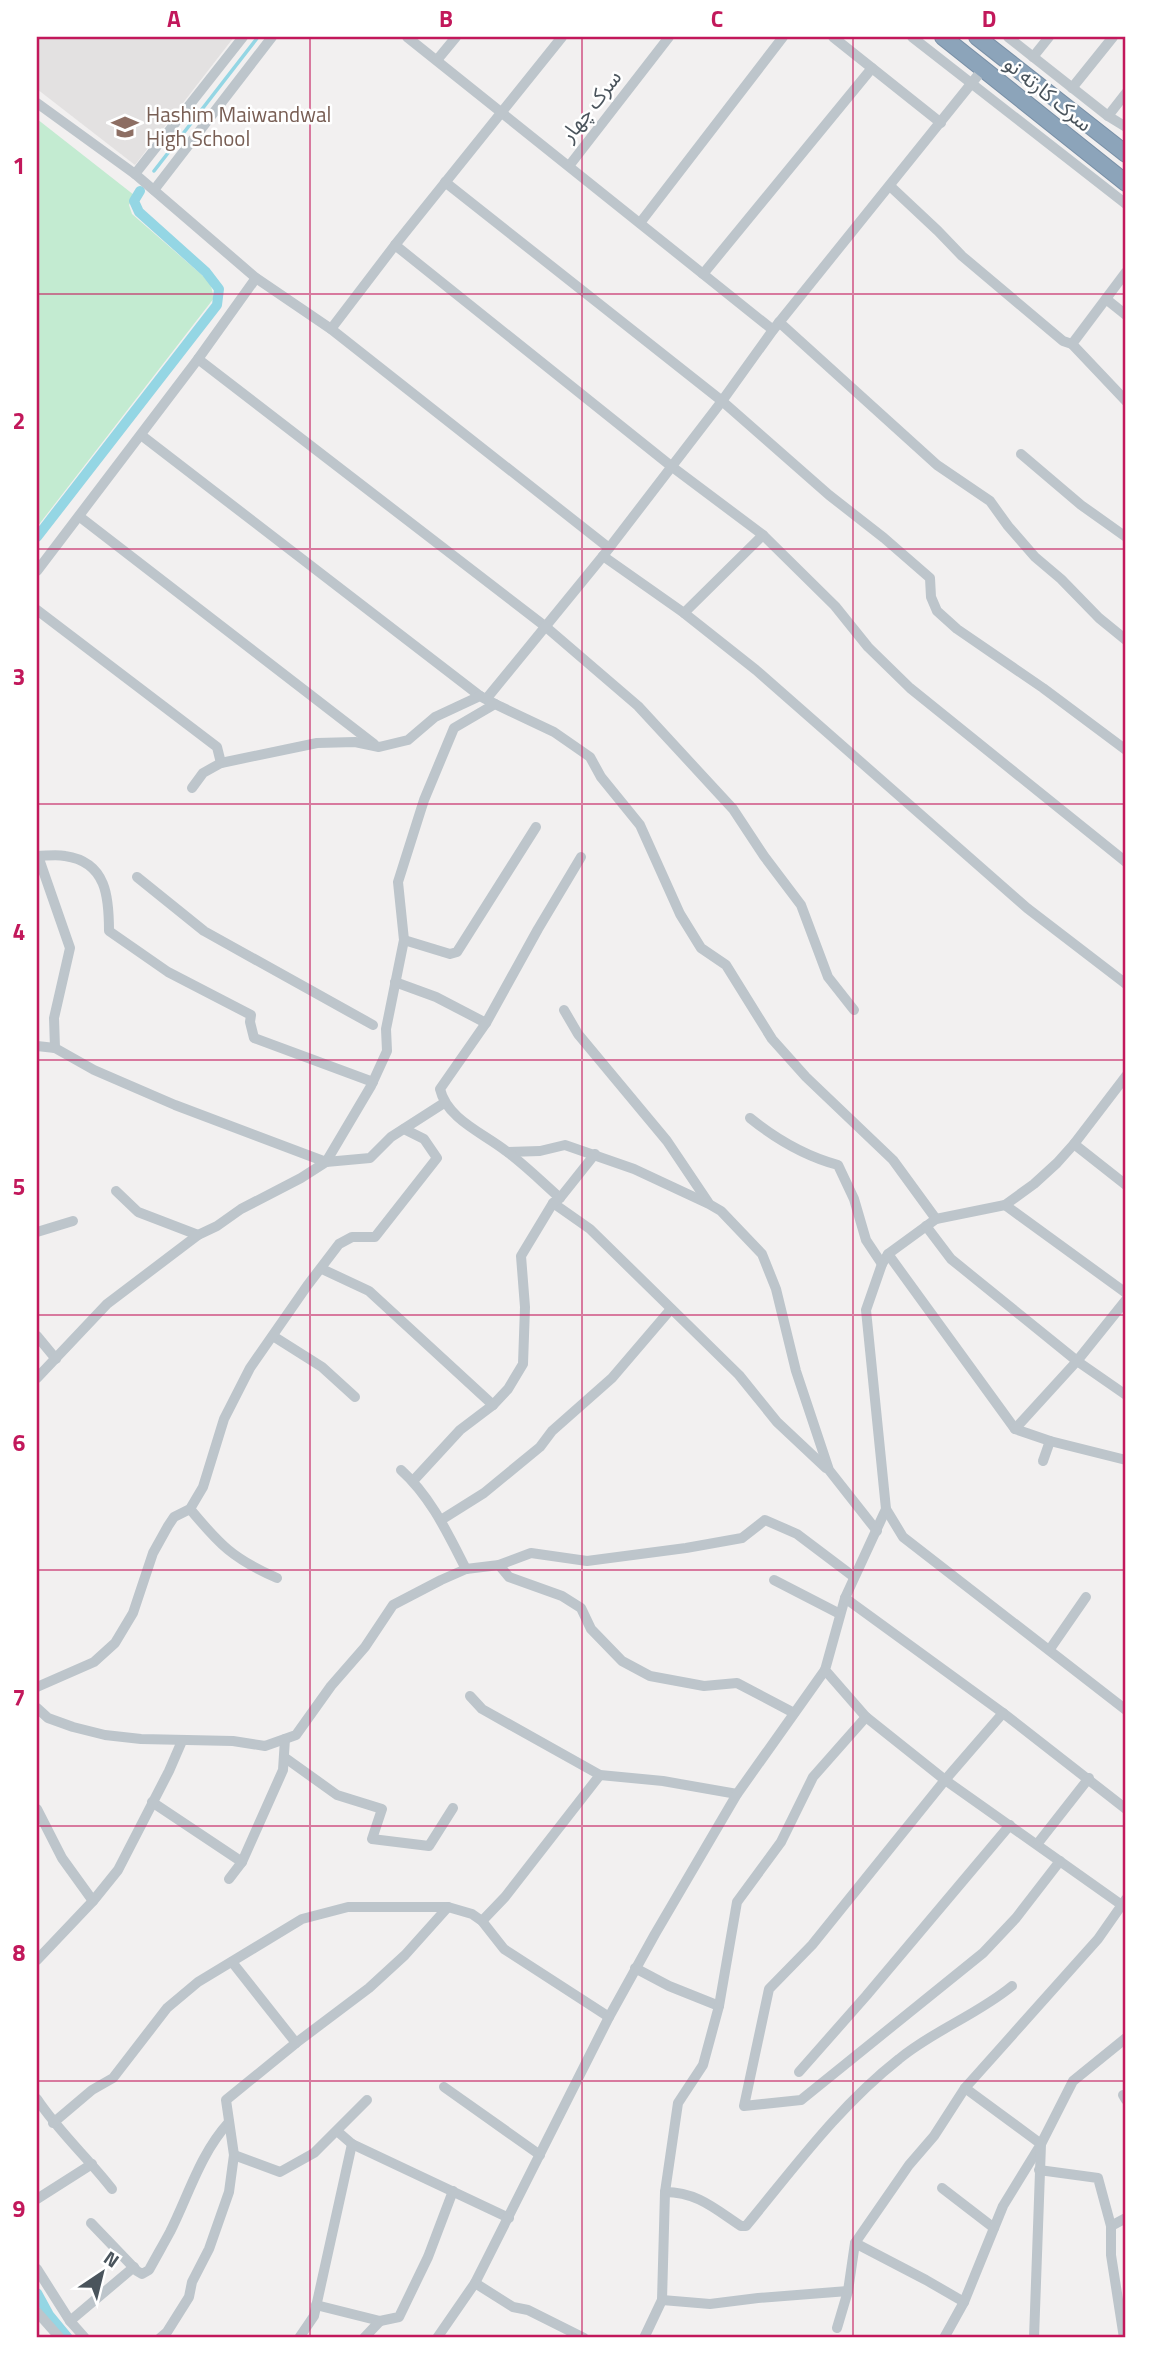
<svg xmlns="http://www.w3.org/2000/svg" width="1163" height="2375" viewBox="0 0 1163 2375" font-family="'Titillium Web','Noto Sans Arabic',sans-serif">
<rect width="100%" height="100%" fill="#f2f0f0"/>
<path fill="#e3e1e1" d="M37 37H234L135 165 37 89Z"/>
<path fill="#c3ebd1" d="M37 119 134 195 129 205 132 214 210 282 214 298 37 527Z"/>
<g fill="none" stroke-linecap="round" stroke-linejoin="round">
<path stroke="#94d6e4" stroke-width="3.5" d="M154 171 258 37"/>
<g stroke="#94d6e4" stroke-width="10">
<path d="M37 537 217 305 219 289 206 272 139 212 134 201 140 191"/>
<path d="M37 2293 49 2315 68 2338"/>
</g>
<defs>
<g id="highway">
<path d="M943 37 1126 183"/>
<path d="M977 37 1126 154"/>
</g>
</defs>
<use href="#highway" stroke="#788fa6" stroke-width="18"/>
<g stroke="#bdc5cb" stroke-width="10">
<path d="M407 37 773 330"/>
<path d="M833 37 941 123"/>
<path d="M912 37 1126 204"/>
<path d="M1008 37 1108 116 1126 127"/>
<path d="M1033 57 1049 37"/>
<path d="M437 60 456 37"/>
<path d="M1072 88 1113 37"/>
<path d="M37 103 135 174 256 278 331 329 609 548"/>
<path d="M1108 116 1126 93"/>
<path d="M569 166 669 37"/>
<path d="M135 174 243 37"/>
<path d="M445 182 722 401 829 495 884 538 930 578 931 597 937 611 957 629 1043 688 1126 750"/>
<path d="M890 186 938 231 962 256 1063 341 1072 344"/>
<path d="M154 190 272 37"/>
<path d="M640 223 783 37"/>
<path d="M395 245 671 466 763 535 835 606 868 647 910 688 1126 862"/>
<path d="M1126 272 1072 344 1126 401"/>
<path d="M703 274 872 68"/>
<path d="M1106 299 1126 315"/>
<path d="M779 322 937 465 990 501 1008 526 1035 557 1061 579 1099 618 1126 640"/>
<path d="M331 329 395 245 562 37"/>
<path d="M198 359 546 627 638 706 733 809 764 856 801 905 828 977 854 1010"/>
<path d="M141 435 480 696"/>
<path d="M1021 454 1081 505 1126 537"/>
<path d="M80 517 374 744"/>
<path d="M603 556 684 613 756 670 1027 908 1126 984"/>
<path d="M37 571 198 359 256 278"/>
<path d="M37 610 217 747 221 763"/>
<path d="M684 613 763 535"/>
<path d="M487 698 603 556 722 401 773 330 983 69"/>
<path d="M495 704 554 732 590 757 601 777 640 825 680 914 701 948 726 965 772 1039 806 1077 893 1160 936 1219"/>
<path d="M37 856C46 856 56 854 65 856 107 862 109 898 109 931L168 972 251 1015 250 1022 254 1038 373 1082"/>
<path d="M38 856 70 948 54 1018 55 1048"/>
<path d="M137 877 204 931 373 1025"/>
<path d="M404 940 450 954 457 952 536 827"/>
<path d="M395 982 436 997 486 1023"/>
<path d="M564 1010 578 1034 667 1141 708 1202"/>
<path d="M37 1046 55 1048 94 1070 175 1105 326 1162 371 1086 387 1051 386 1029 404 940 398 882 424 800 454 728 495 704 480 696 435 717 408 740 379 747 355 742 317 743 221 763 203 773 192 788"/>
<path d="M1126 1076 1074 1144 1057 1163 1034 1184 1005 1205 936 1219 888 1254 882 1264 866 1310 886 1509 845 1598 825 1670 866 1717 945 1780 1126 1908"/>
<path d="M750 1118C776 1139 805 1156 838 1165L854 1199 866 1240 882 1264"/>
<path d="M1074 1144 1126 1185"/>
<path d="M508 1152 540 1151 565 1145 634 1169 709 1204 721 1211 762 1254 776 1289 796 1371 829 1470 877 1531"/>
<path d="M116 1191 138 1212 198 1235"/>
<path d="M560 1198C542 1182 525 1165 506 1151 483 1133 447 1119 440 1089L486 1023 538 929 581 857"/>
<path d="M553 1203 590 1229 739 1375 777 1422 826 1468"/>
<path d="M1005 1205 1126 1293"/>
<path d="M926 1226 951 1259 1077 1361 1126 1395"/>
<path d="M37 1232 73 1221"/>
<path d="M888 1254 1015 1429 1050 1441 1126 1460"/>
<path d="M322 1269 369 1291 493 1405"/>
<path d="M37 1336 56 1359"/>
<path d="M273 1336 322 1367 355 1397"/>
<path d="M37 1378 107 1304 198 1235 217 1226 241 1209 301 1178 326 1162 370 1158 391 1137 444 1103"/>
<path d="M1015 1429 1077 1361 1126 1300"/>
<path d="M1043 1461 1050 1441"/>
<path d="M401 1470C431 1497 448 1534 466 1569"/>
<path d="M413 1481 460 1430 493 1405 508 1389 523 1364 525 1307 521 1256 553 1203 560 1198 595 1154"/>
<path d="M190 1509C219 1544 233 1559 277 1578"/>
<path d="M886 1509 903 1537 1126 1710"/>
<path d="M441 1520 484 1493 540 1447 552 1431 612 1378 671 1309"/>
<path d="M499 1565 509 1577 562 1596 581 1608 591 1629 622 1661 650 1676 704 1686 737 1683 794 1713"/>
<path d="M774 1580 840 1614"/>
<path d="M845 1598 1003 1713 1126 1809"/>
<path d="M1050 1649 1086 1597"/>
<path d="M37 1687 94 1662 115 1643 133 1613 153 1553 168 1526 174 1517 190 1509 203 1487 224 1419 250 1368 307 1286 339 1244 352 1237H375L437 1158 424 1139 404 1129"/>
<path d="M470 1696 482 1709 600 1775 663 1781 737 1794"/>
<path d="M37 1708 48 1718 73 1727 105 1735 141 1739 233 1741 265 1746 296 1735 331 1686 365 1647 393 1605 441 1580 466 1569 499 1565 531 1553 587 1561 686 1548 742 1538 765 1520 797 1534 854 1577"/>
<path d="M1003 1713 945 1780 812 1945 769 1989 744 2106 801 2100 983 1953 1016 1918 1060 1861"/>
<path d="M284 1757 337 1795 382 1809 372 1839 429 1846 453 1808"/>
<path d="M152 1802 242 1862"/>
<path d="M37 1809 62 1858 93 1901"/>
<path d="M1038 1843 1089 1778"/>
<path d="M229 1879 242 1862 283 1770 285 1739"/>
<path d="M482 1921 505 1897 600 1775"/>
<path d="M37 1960 93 1901 118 1870 169 1771 182 1741"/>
<path d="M232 1962 296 2043"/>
<path d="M635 1968 669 1986 719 2006"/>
<path d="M799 2072 866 1996 1010 1825"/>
<path d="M444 2087 540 2155"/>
<path d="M1123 2095 1126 2100"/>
<path d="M37 2099C59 2132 88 2158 112 2189"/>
<path d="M53 2123 92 2090 113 2078 167 2008 198 1982 302 1919 348 1907H448L472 1914 482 1921 504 1949 609 2017"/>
<path d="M337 2131 352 2144 509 2218"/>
<path d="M234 2155 280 2172 314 2153 367 2100"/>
<path d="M1039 2170 1098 2178 1111 2226V2255L1124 2338"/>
<path d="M942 2188 994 2228"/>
<path d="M665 2192C697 2192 715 2209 741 2226H746C794 2168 839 2106 899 2059 934 2030 977 2015 1012 1986"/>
<path d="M37 2199 92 2164"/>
<path d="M91 2223 137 2271 142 2274 149 2270C156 2257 163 2245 170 2232 189 2194 200 2154 229 2122"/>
<path d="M1111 2226 1126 2218"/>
<path d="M855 2243 926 2280 964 2302"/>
<path d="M37 2269 70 2321 85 2338"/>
<path d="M475 2283 513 2307 528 2310 584 2338"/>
<path d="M662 2300 710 2304 758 2298 848 2291"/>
<path d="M316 2305 380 2321 399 2317 428 2257 453 2191"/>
<path d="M37 2312 60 2338"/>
<path d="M70 2321 134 2267"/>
<path d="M837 2328 848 2291 855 2243 909 2165 934 2136 965 2088 1098 1939 1126 1899"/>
<path d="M160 2338 167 2332 189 2297 192 2282 209 2249 229 2192 234 2155 226 2100 296 2043 369 1988 405 1955 448 1907"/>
<path d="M299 2338 314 2316 352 2144"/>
<path d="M364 2338 380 2321"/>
<path d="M437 2338 475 2283 609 2017 655 1934 737 1794 825 1670"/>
<path d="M644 2338 662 2300 665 2192 678 2103 703 2065 719 2006 737 1902 781 1842 813 1777 866 1717"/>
<path d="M944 2338 964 2302 1003 2206 1041 2144 965 2088"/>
<path d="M1034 2338 1041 2144 1073 2081 1126 2038"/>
</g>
<use href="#highway" stroke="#8ca4ba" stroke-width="16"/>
</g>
<path fill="none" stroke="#c2185b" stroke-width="2" stroke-opacity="0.55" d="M310 37V2338M582 37V2338M853 37V2338M37 294H1126M37 549H1126M37 804H1126M37 1060H1126M37 1315H1126M37 1570H1126M37 1826H1126M37 2081H1126"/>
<defs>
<symbol id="school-bare" viewBox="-9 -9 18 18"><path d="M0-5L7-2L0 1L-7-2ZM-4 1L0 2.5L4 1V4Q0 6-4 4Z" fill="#8d6e63" stroke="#fff" stroke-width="2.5" paint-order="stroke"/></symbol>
</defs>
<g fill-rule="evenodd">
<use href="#school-bare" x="106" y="108" width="38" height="38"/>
</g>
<g text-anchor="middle" stroke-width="5" stroke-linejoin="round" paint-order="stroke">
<g font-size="21" fill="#4a545c" stroke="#fff">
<text transform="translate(1048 94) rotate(39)" y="7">سرک کارته نو</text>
<text transform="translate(591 106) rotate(-52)" y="7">سرک چهار</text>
</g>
<g font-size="21" fill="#785e54" stroke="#fff" text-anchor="start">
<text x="146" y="122">Hashim Maiwandwal<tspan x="146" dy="24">High School</tspan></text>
</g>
</g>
<rect width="1163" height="2375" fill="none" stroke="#ffffff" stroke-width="77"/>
<g transform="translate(102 2273) rotate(35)" stroke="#ffffff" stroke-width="5" paint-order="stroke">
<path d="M0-5L12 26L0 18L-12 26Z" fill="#4a545c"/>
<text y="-10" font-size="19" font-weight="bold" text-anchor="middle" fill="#4a545c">N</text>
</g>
<rect x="38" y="38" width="1086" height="2298" fill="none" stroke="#c2185b" stroke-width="2.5"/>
<g font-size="23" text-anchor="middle" font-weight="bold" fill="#c2185b">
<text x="174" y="27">A</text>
<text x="446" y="27">B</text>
<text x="717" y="27">C</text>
<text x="989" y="27">D</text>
<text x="19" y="174">1</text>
<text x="19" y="429">2</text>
<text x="19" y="685">3</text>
<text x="19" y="940">4</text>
<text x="19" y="1195">5</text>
<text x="19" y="1451">6</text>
<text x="19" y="1706">7</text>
<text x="19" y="1961">8</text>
<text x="19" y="2217">9</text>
</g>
</svg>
